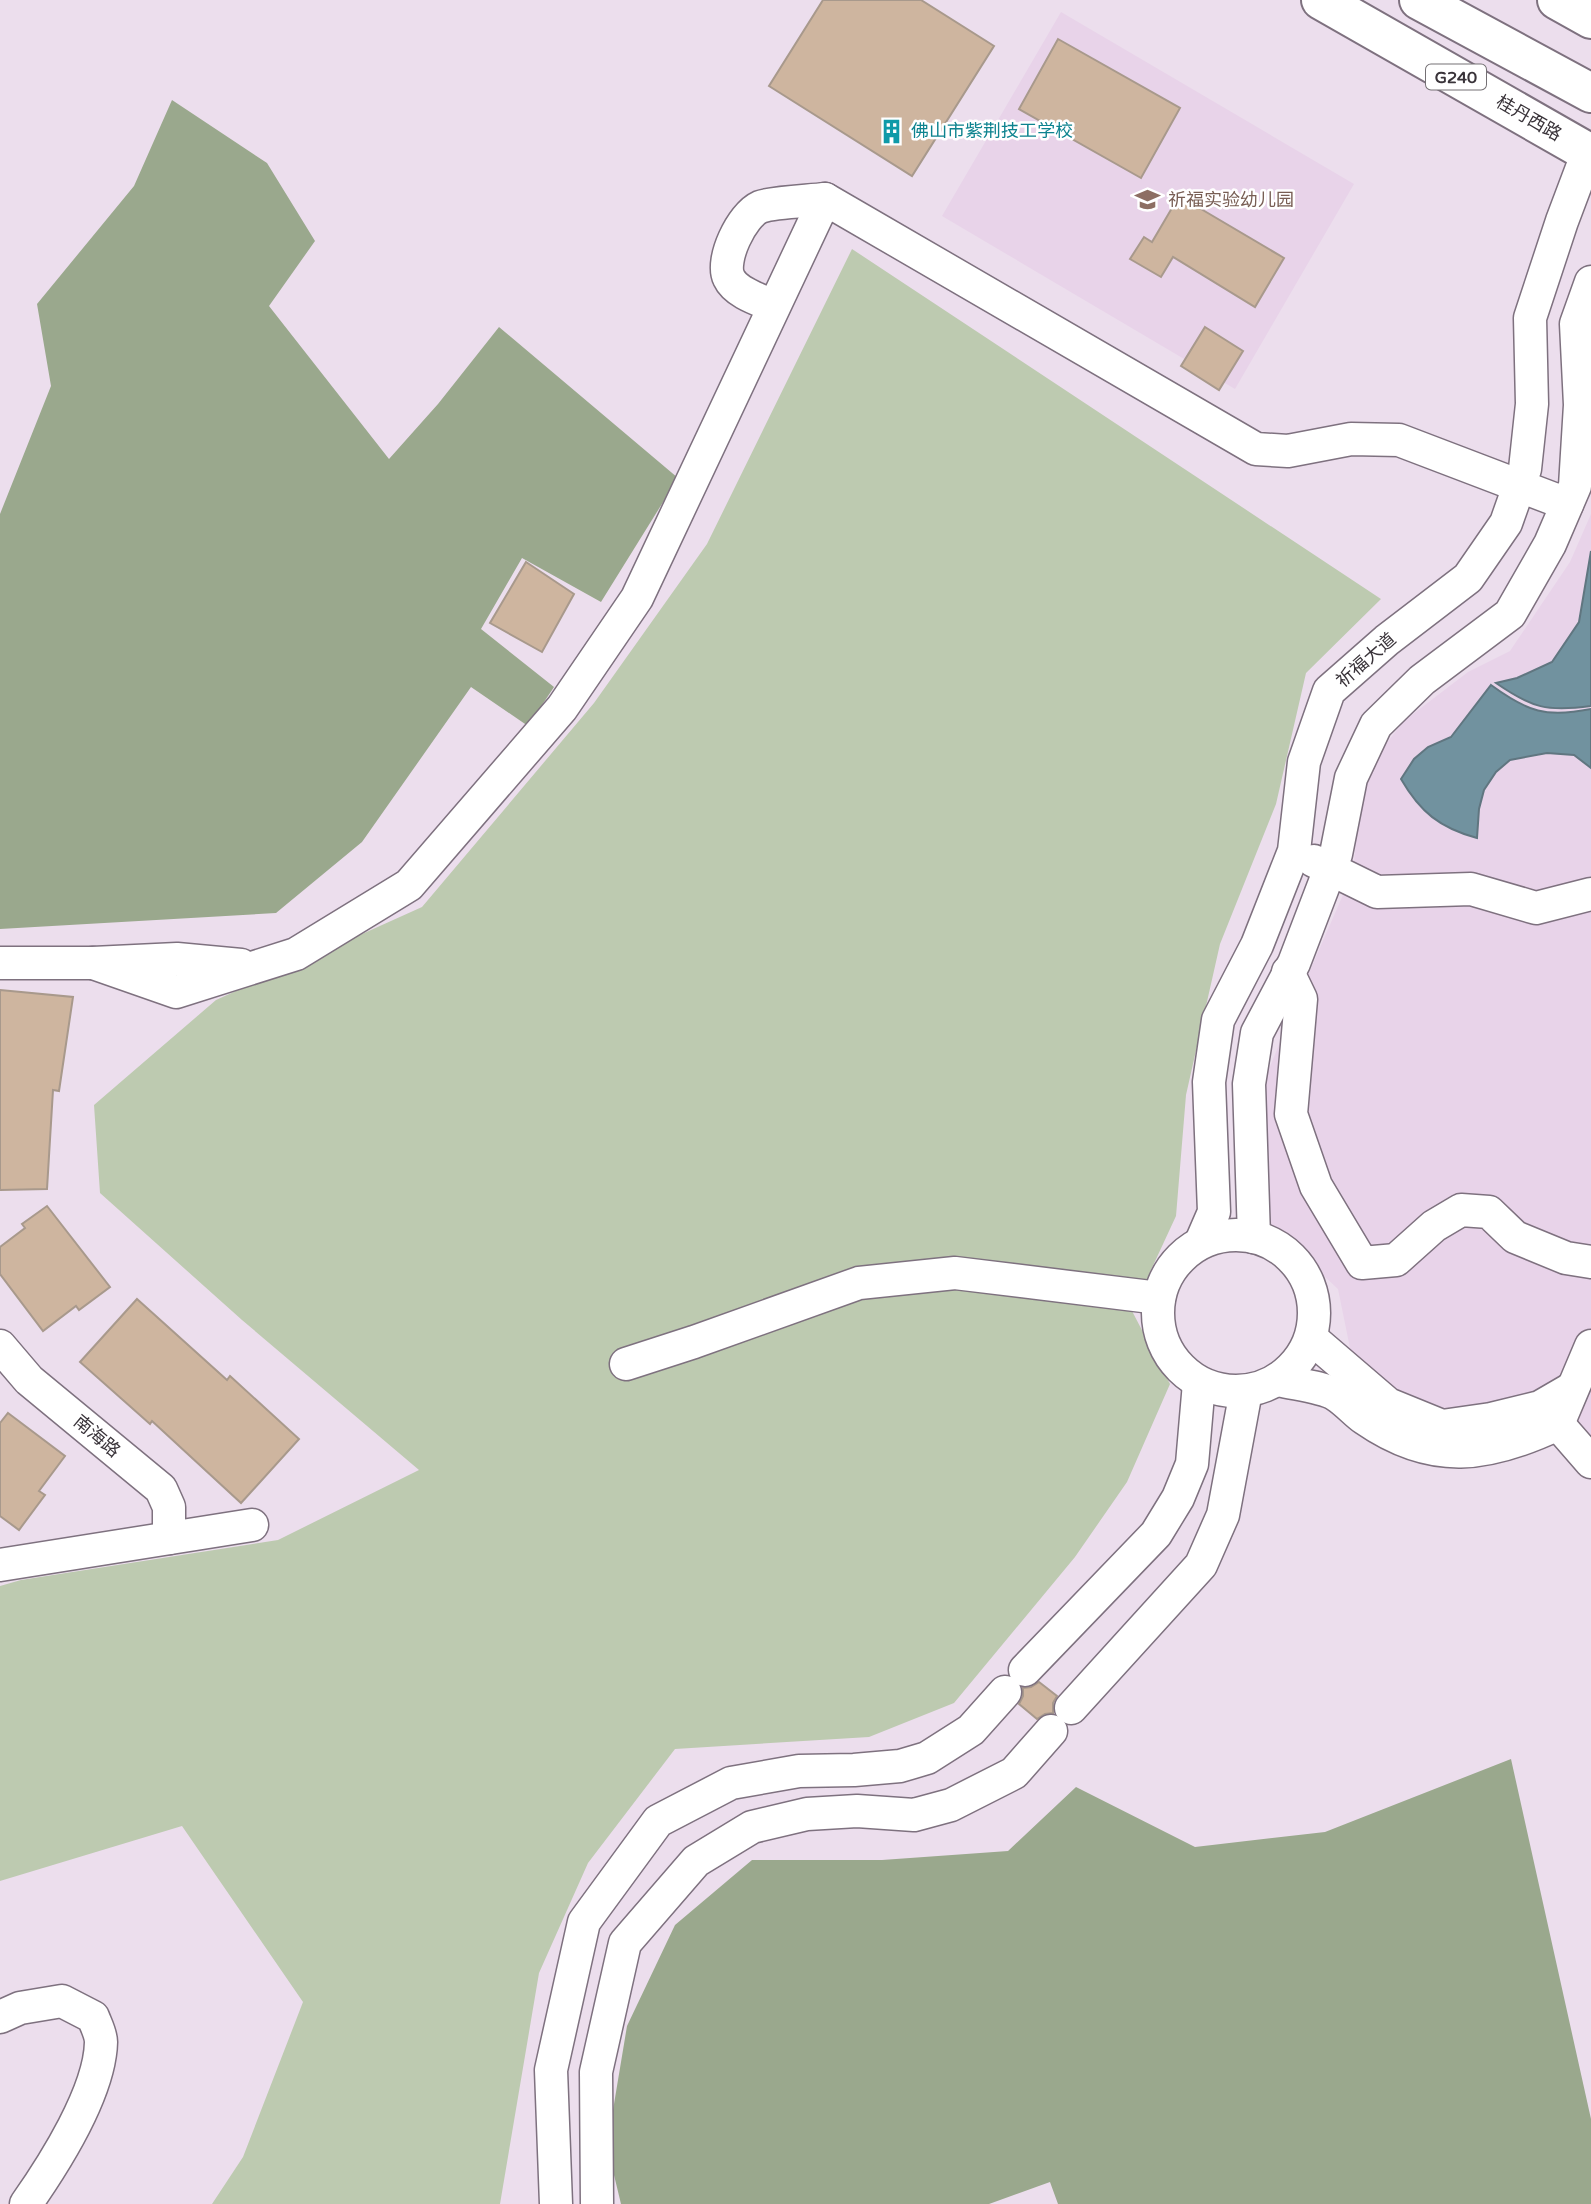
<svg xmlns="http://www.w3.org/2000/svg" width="1591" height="2204" viewBox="0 0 1591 2204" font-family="'Varela Round','Noto Sans SC',sans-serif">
<rect width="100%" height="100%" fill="#ecdeed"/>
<g fill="#e8d3e9">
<path d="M1061 12 1354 184 1235 389 942 216Z"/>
<path d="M1591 514V1458L1561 1436 1362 1407 1338 1289 1254 1211 1261 1089 1298 998 1353 872 1360 799 1382 749 1404 721 1468 672 1510 651 1570 562Z"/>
</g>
<path fill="#bdcab0" d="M852 249 1381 599 1306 673 1276 804 1220 944 1186 1095 1176 1216 1132 1311 1170 1384 1127 1482 1075 1557 954 1703 869 1737 675 1749 588 1863 539 1973 500 2204H212L243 2157 303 2002 182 1826 0 1881V1586L21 1580 278 1540 419 1470 242 1320 100 1193 94 1105 216 1000 422 907 594 703 707 544Z"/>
<g fill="#9aa88d">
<path d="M172 100 267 163 315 241 269 306 389 459 438 404 499 327 678 478 601 602 522 558 481 629 554 687 528 726 471 687 362 842 276 913 0 929V514L51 386 37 304 134 186Z"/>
<path d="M1511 1759 1591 2119V2204H1058L1050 2182 989 2204H621L607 2146 627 2026 675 1925 752 1860H882L1008 1851 1076 1787 1195 1847 1325 1832Z"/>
</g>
<g fill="#71929f" stroke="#607680" stroke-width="2">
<path d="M1591 551V706C1547 712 1532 708 1496 683L1517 678 1552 662 1579 622Z"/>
<path d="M1491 685C1528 712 1546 718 1591 709V768L1574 755 1547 753 1510 760 1496 772 1484 790 1479 809 1477 838C1440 828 1420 812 1401 779L1414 759 1428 747 1451 737Z"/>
</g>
<g fill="#ceb59f" stroke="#a8998c" stroke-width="2">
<path d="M823 0H921L994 46 912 176 769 86Z"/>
<path d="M1058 39 1180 108 1141 178 1019 109Z"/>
<path d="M1179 196 1284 258 1255 307 1173 257 1161 277 1130 259 1144 237 1152 242Z"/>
<path d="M1205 327 1243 351 1219 390 1181 366Z"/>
<path d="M526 562 574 594 542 652 490 623Z"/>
<path d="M0 990 73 997 59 1091 53 1090 47 1189 0 1190Z"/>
<path d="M47 1206 110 1287 79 1310 76 1306 43 1331 0 1274V1247L25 1228 22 1224Z"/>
<path d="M137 1299 227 1380 230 1376 299 1439 241 1503 152 1421 150 1424 80 1362Z"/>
<path d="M8 1413 65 1456 39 1491 45 1495 19 1530 0 1516V1423Z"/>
<path d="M1039 1682 1057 1696 1053 1703V1713L1045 1714 1037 1719 1019 1704 1023 1696V1688L1031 1687Z"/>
</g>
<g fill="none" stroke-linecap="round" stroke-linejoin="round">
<defs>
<g id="minor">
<path d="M774 306C760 300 736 293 729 278 720 260 742 215 760 207 772 202 809 201 825 199"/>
<path d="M1314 861 1377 892 1471 889 1536 908 1591 894"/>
<path d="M0 963H93L177 959 241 965"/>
<path d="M93 963 176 992 296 954 409 885 562 708 637 598 825 199 1256 449 1288 451 1351 439 1399 440 1567 504"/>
<path d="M1288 972 1301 999 1291 1114 1316 1186 1362 1263 1396 1260 1434 1226 1461 1210 1489 1212 1515 1237 1566 1258 1591 1262"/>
<circle cx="1236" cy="1313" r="78"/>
<path d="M1254 1237 1249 1084 1257 1033 1294 963 1330 869 1336 854 1351 778 1376 725 1422 680 1510 614 1550 544 1575 486 1580 405 1576 324 1591 282"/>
<path d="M1201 1242 1214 1212 1209 1082 1218 1020 1257 945 1294 851 1304 762 1329 691 1387 640 1468 578 1506 523 1525 469 1532 404 1530 318 1562 221 1588 152"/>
<path d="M1311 1338 1388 1404 1442 1426 1491 1419 1540 1407 1571 1389"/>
<path d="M0 1346 29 1380 161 1489 169 1507V1538"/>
<path d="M626 1364 694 1342 859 1283 955 1273 1159 1298"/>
<path d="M1279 1380C1294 1384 1323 1387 1336 1395 1347 1402 1355 1412 1365 1419 1433 1466 1488 1457 1558 1424L1591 1346"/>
<path d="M1558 1424 1591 1462"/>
<path d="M0 1565 252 1525"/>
<path d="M1025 1670 1156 1534 1178 1498 1192 1464 1199 1383"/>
<path d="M1071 1708 1201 1565 1223 1515 1246 1391"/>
<path d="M0 2017 20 2008 62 2001 93 2017C96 2025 101 2034 101 2042 100 2092 54 2164 26 2204"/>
<path d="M556 2204 551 2070 584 1922 658 1821 731 1783 799 1771 854 1770 900 1766 927 1758 971 1730 1005 1692"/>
<path d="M597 2204 596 2072 625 1943 696 1861 752 1827 807 1814 857 1811 914 1815 951 1805 1014 1773 1051 1731"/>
</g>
<path id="major" d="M1557 0 1591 19"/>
<g id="highway">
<path d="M1321 0 1591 154"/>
<path d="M1419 0 1591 93"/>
</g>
</defs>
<use href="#minor" stroke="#7e717f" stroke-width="35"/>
<use href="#major" stroke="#7e717f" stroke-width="42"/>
<use href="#highway" stroke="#7e717f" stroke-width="42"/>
<use href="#minor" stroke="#fff" stroke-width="32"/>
<use href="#major" stroke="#fff" stroke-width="38"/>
<use href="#highway" stroke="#fff" stroke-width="38"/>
</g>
<defs>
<symbol id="building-bare" viewBox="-9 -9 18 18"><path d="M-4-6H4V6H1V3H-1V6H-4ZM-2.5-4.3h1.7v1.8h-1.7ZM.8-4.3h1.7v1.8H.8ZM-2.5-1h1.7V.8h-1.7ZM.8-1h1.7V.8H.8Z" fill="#0f9aa8" stroke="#fff" stroke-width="2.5" paint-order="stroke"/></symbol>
<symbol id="school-bare" viewBox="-9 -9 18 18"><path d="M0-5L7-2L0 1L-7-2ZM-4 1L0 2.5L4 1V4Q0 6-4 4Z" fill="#8d6e63" stroke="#fff" stroke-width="2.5" paint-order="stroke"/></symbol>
</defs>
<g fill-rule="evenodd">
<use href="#building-bare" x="874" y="114" width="35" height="35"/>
<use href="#school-bare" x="1130" y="182" width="35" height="35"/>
</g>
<g text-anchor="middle" stroke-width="5" stroke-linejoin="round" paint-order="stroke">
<rect fill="#fff" stroke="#747074" stroke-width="2" x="1426" y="64.5" width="60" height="25" rx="5"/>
<g font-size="16" font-weight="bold" fill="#393339">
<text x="1456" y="83">G240</text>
</g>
<g font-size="18" fill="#393339" stroke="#fff">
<text transform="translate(1529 118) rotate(30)" y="6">桂丹西路</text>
<text transform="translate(1366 660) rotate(-41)" y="6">祈福大道</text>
<text transform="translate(97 1436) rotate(40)" y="6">南海路</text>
</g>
<g font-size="18" fill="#0d838f" stroke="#fff" text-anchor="start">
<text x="911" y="137">佛山市紫荆技工学校</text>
</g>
<g font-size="18" fill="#785e54" stroke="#fff" text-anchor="start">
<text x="1168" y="206">祈福实验幼儿园</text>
</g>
</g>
</svg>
